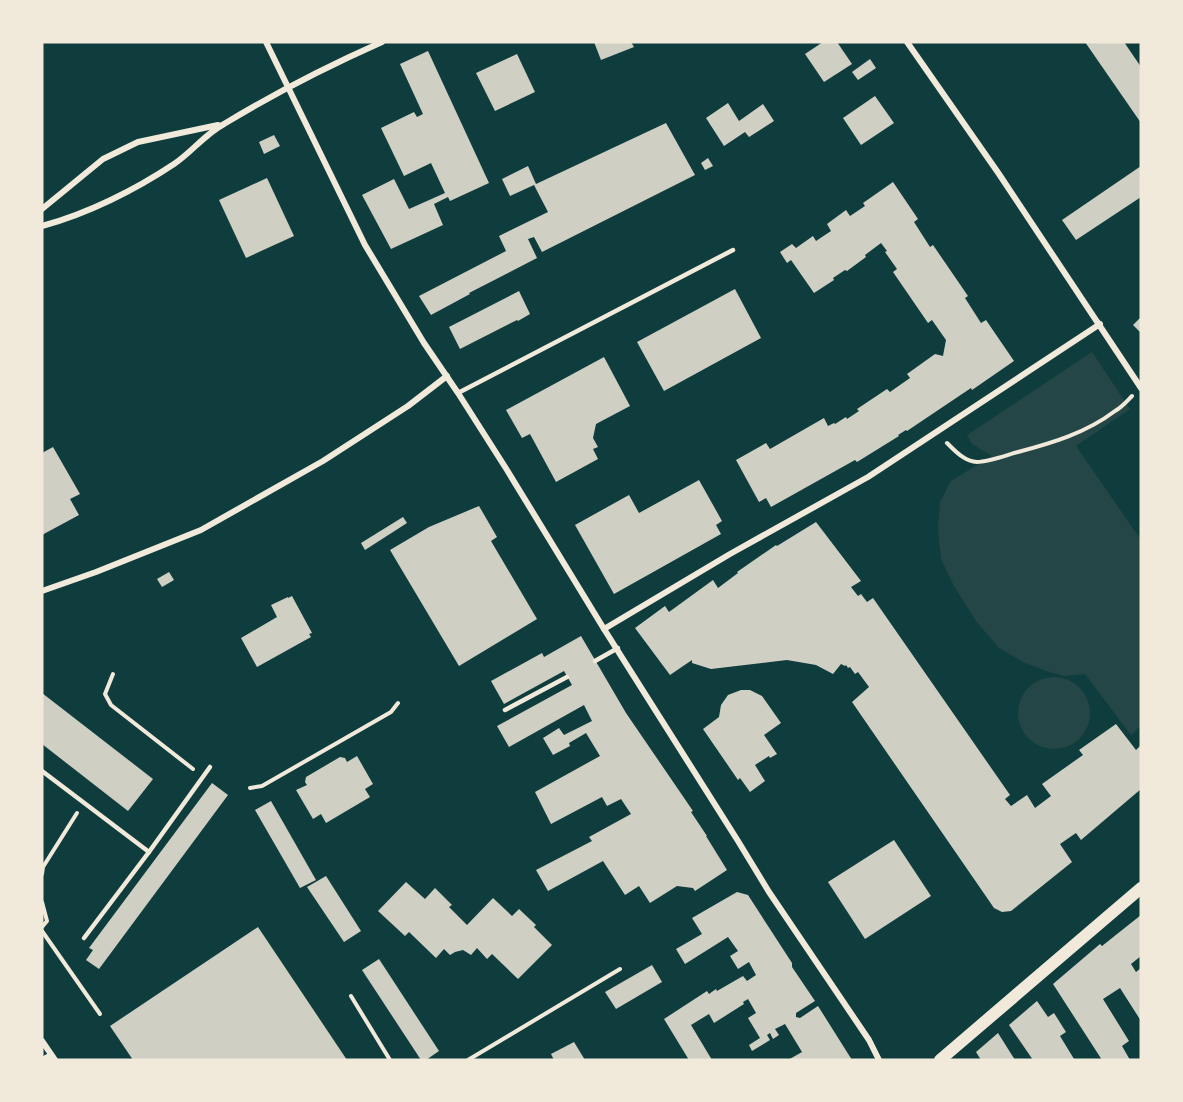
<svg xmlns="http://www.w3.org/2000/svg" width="1183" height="1102" viewBox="0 0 1183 1102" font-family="'Exo 2',sans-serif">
<rect width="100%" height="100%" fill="#0f3d3e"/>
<g fill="#244646">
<path d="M1092 352 1130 409 1076 446 1141 540V725L1131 735 1085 674 1064 676 1046 671 1023 662 999 648 976 621 954 586 941 559 938 528 940 502 951 481 992 456 972 444 967 435Z"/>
<circle cx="1054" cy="713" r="36"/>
</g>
<g fill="#cfcfc3">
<path d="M594 42H631L634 47 601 60Z"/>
<path d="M823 42H837L852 64 824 82 805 54Z"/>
<path d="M1085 42H1124L1141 67V123Z"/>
<path d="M428 51 489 183 450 201 448 197 434 204 443 225 391 249 362 195 394 179 409 209 445 193 431 163 404 176 381 128 414 112 417 117 423 114 400 64Z"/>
<path d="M517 54 535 92 495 111 476 73Z"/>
<path d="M870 59 876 68 858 80 852 72Z"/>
<path d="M875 96 894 123 861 145 843 118Z"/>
<path d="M728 103 739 121 763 104 774 121 749 137 745 132 724 146 706 118Z"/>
<path d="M666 123 695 175 542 252 534 237 528 239 537 258 469 293 470 294 431 315 419 296 506 251 499 236 548 212 534 185 510 196 502 179 528 166 536 184Z"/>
<path d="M274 135 280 146 264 154 259 142Z"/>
<path d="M708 158 713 166 705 170 701 163Z"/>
<path d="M1141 166V197L1076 240 1062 220Z"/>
<path d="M267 178 294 236 246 258 219 200Z"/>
<path d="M893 182 918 219 914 222 930 247 933 245 968 296 965 298 981 323 986 320 1014 361 972 390 971 388 907 431 906 430 898 435 899 436 857 462 855 460 771 507 766 498 759 502 736 460 766 443 770 449 824 418 828 426 834 423 835 424 846 417 847 419 859 411 857 409 887 389 890 392 910 378 907 374 935 354 943 356 946 340 932 320 928 323 893 272 897 269 885 252 887 251 881 243 865 255 866 257 847 271 845 270 833 278 834 280 814 293 791 260 787 263 780 252 792 244 796 248 813 236 816 241 831 231 827 224 846 210 850 216 865 206 863 203Z"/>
<path d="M735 289 761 338 664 391 637 342Z"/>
<path d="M519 291 530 314 518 321 517 320 460 349 449 327Z"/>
<path d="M1141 317V333L1133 325Z"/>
<path d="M604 357 630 406 596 424 593 438 598 447 593 449 598 459 556 482 530 434 522 438 506 410Z"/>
<path d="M53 447 80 494 70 499 79 515 42 535V453Z"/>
<path d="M699 480 722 521 716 525 721 534 614 594 575 525 629 495 639 513Z"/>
<path d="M479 506 497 537 491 541 537 619 459 666 390 550 429 527Z"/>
<path d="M403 517 407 523 365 550 361 543Z"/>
<path d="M816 522 861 581 851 587 858 596 861 594 867 602 873 598 1010 795 1005 799 1011 806 1027 795 1035 808 1051 796 1042 784 1083 755 1079 750 1116 724 1136 750 1141 745V789L1081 840 1076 833 1060 844 1072 862 1011 911 1002 912 994 908 852 702 869 687 858 672 855 674 850 667 848 668 846 665 845 666 841 664 833 674 816 665 787 660 711 669 692 663V660L670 675 635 628 665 606 669 612 713 580 718 588 738 573 737 572 776 545 777 546Z"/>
<path d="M169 572 174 580 162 587 157 579Z"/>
<path d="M292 596 312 633 309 634 311 637 257 667 241 638 277 617 271 605 288 597V598Z"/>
<path d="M581 636 626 713 693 811 691 812 707 836H706L727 870 695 891 693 888 677 886 650 903 639 886 625 895 603 861 548 891 536 870 592 841 589 837 631 814 621 799 607 806 602 797 551 824 535 792 600 756 586 733 569 743 570 746 553 755 543 738 559 728 564 735 592 721 584 705 509 747 497 726 572 685 564 671 504 704 491 681 542 653 544 657Z"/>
<path d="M741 690H750L762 696 781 723 764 735 777 754 770 758 769 756 755 765 765 781 750 792 740 778 738 780 703 729 719 717 721 705 728 695Z"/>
<path d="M42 693 153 779 128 811 42 744Z"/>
<path d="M357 756 373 784 365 789 370 797 326 823 321 814 313 819 296 790 307 785 305 782 306 777 340 757 345 758 347 762Z"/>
<path d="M212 783 228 795 99 969 86 960 93 950 89 948Z"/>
<path d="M271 801 316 880 300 888 255 810Z"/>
<path d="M894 840 931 896 865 939 828 882Z"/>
<path d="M326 876 361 931 344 942 307 887Z"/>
<path d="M406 882 425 899 435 888 452 905 449 907 467 925 493 898 512 916 519 909 536 925 534 927 552 945 518 979 492 954 487 959 477 948 471 955 463 950 455 952 450 955 444 949 436 958 409 932 405 936 378 911Z"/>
<path d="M737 892 748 895 792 963V967L815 1001 796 1013V1017L800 1018 818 1006 852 1060H788L802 1052 785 1024 775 1029 779 1035 773 1039 770 1033 767 1035 770 1040 752 1051 749 1045 760 1038 748 1018 756 1013 748 999 743 1002 744 1004 714 1023 709 1014 691 1025 712 1060H689L664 1019 707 991 709 994 716 989 717 991 743 976 747 981 756 975 749 962 738 969 730 956 738 951 728 937 685 964 676 949 702 934 692 918Z"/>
<path d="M1141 915V956L1131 964 1136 972 1141 968V1021L1120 988 1103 999 1129 1041 1122 1046 1130 1060H1102L1053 984 1100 944 1102 946Z"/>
<path d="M258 927 347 1060H133L110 1026Z"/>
<path d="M379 959 439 1051 426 1060H421L362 970Z"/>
<path d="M652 965 662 982 616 1009 605 992Z"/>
<path d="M1037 1001 1048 1017 1054 1013 1066 1032 1060 1036 1074 1059 1072 1060H1033L1009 1025Z"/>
<path d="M998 1033 1015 1060H981L976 1052Z"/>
<path d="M574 1042 585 1060H554L551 1054Z"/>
</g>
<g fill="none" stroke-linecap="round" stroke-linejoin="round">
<g stroke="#f1e9da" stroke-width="4">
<path d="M947 443C954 450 965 462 977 462 988 462 1007 455 1018 452 1052 443 1086 433 1115 411 1122 407 1127 401 1132 396"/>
<path d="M113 674 105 694 111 705 193 769"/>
<path d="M250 788 262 786 391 712 398 703"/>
<path d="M42 874 43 867 77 813"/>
<path d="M42 902 47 921 42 927"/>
<path d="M42 931 100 1014"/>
<path d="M351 996 390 1060"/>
<path d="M468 1060 620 969"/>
</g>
<g stroke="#f1e9da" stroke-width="4.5">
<path d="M458 393 733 250"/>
<path d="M595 661 618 648"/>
<path d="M505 710 567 677"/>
<path d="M42 771 149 852 84 938"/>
<path d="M149 852 210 767"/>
</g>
<g stroke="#f1e9da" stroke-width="6">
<path d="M266 42 365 245 424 343 458 393 507 470 604 629 738 841 769 892 869 1040 879 1060"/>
<path d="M907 42 999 174 1141 388"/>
<path d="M42 209 103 159 138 142 218 125"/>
<path d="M42 226C87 214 135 190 174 164 192 152 205 134 224 124 275 93 328 66 382 42"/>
<path d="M42 591 96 572 201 530 323 461 408 406 447 376"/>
<path d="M604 629 730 554 868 477 1100 324"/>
<path d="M42 1041 55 1060"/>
<path d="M42 1060 51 1055"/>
</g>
<path stroke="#f1e9da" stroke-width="12" d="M940 1060 1141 888"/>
</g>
<rect width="1183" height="1102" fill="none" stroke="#f1e9da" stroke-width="87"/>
</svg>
